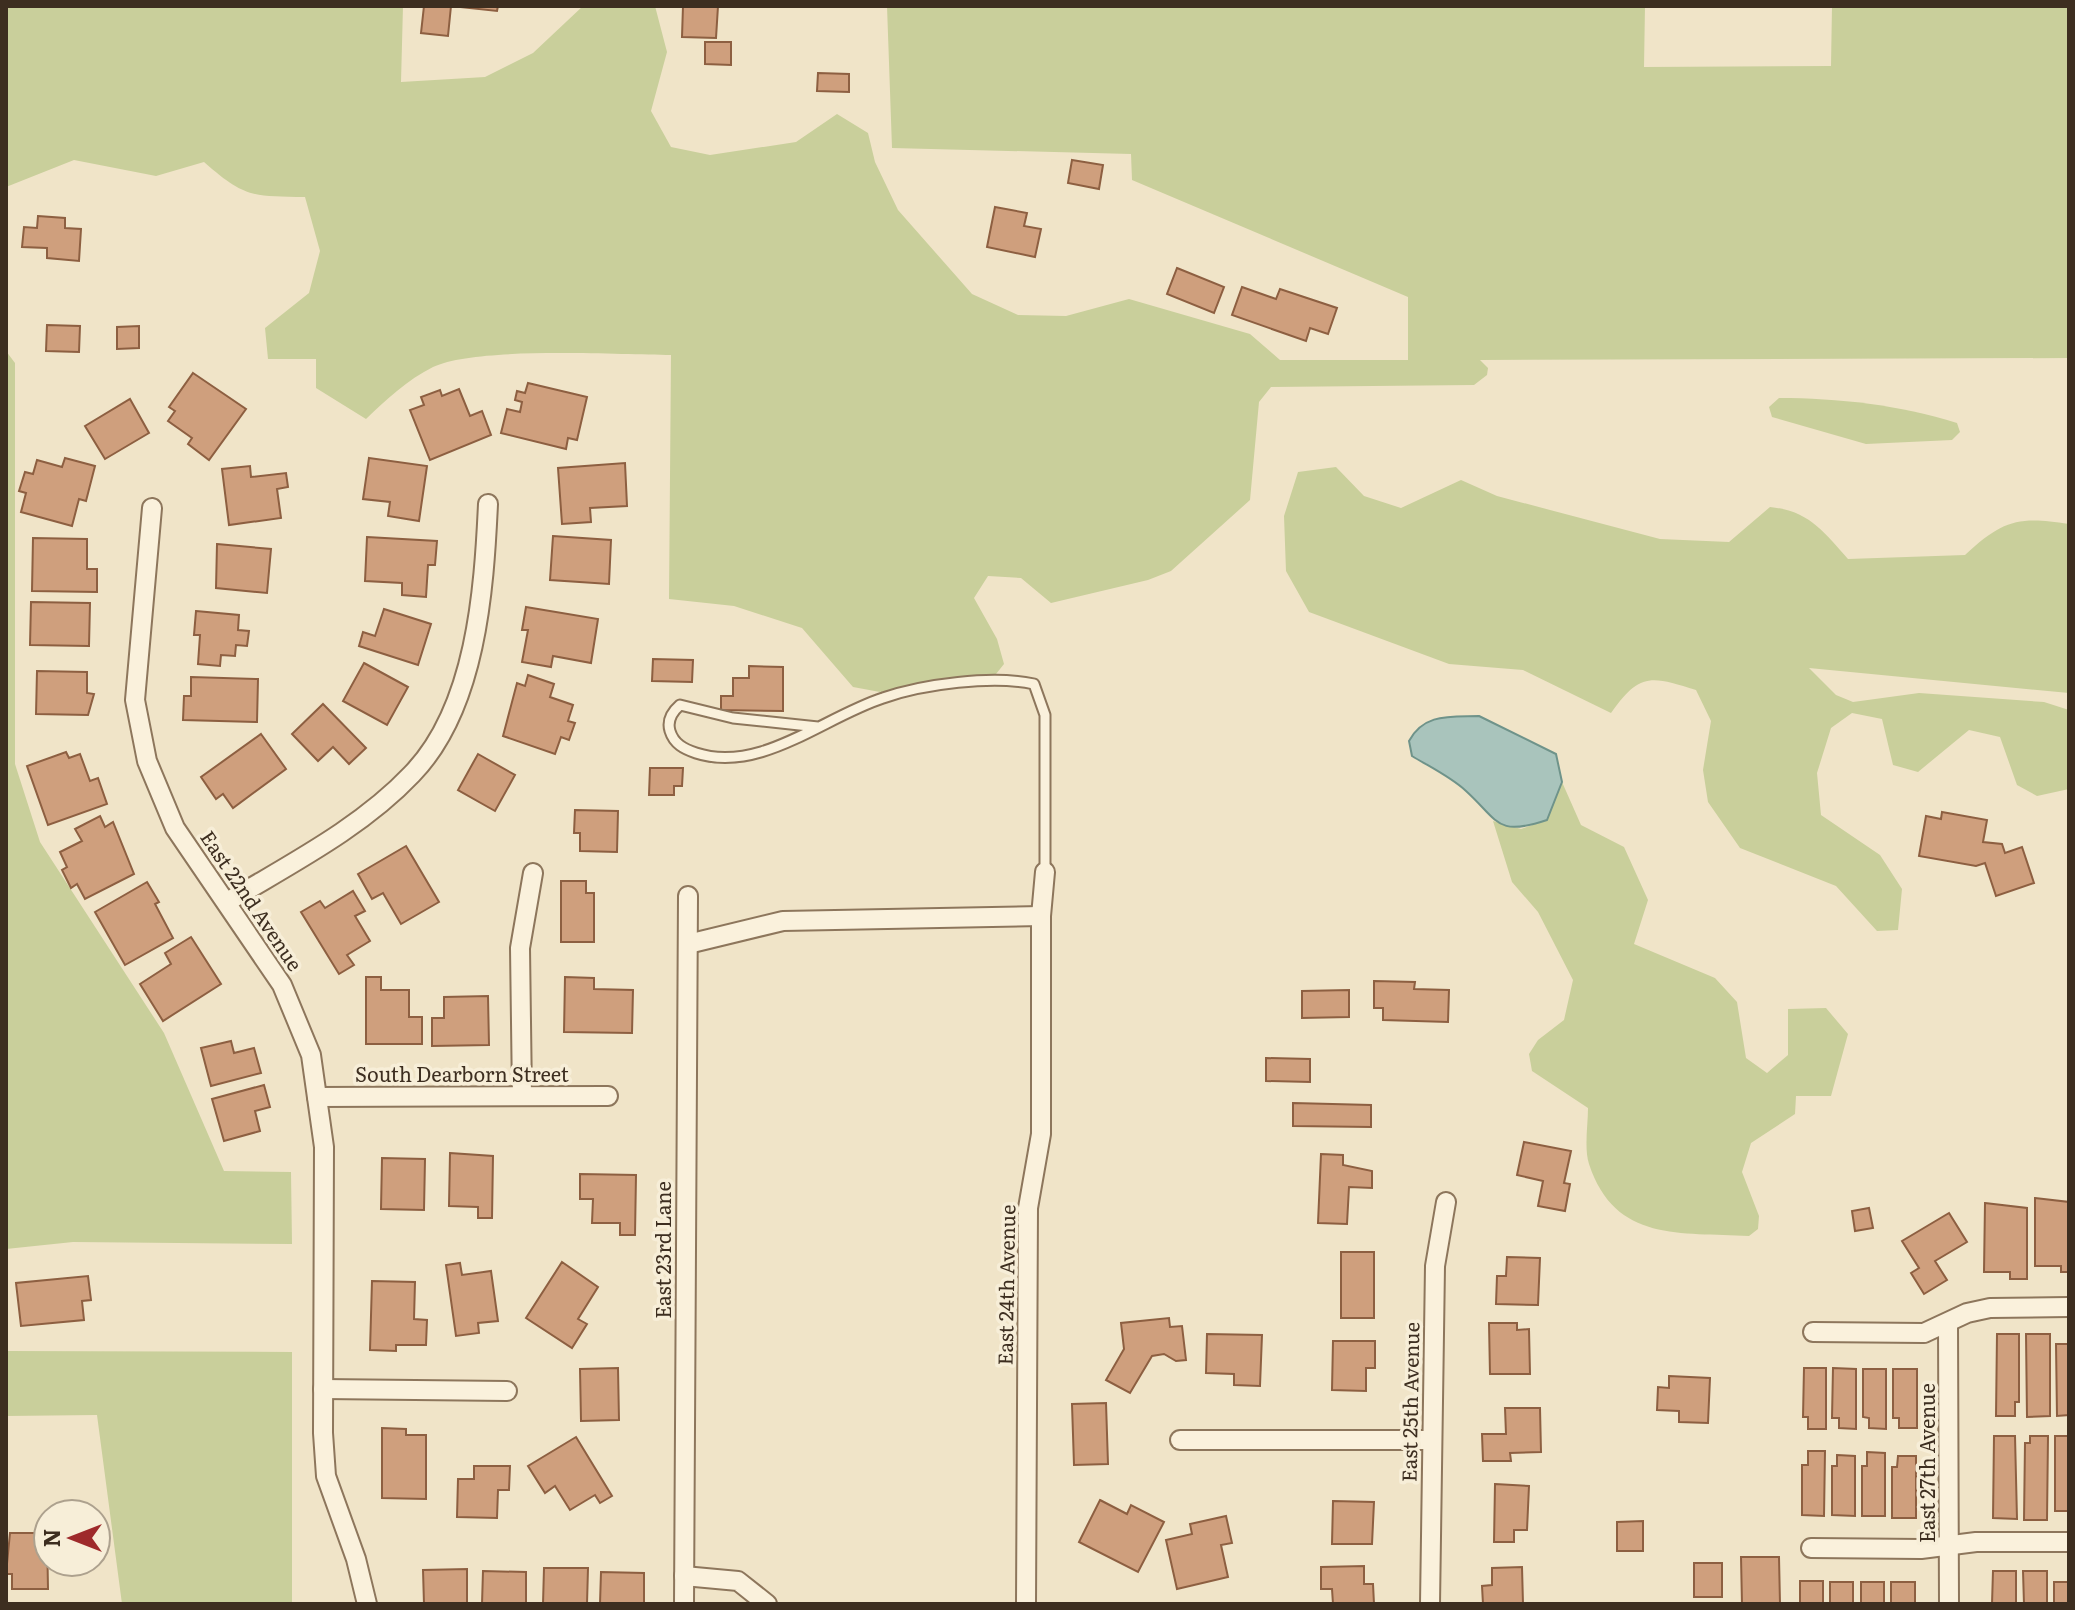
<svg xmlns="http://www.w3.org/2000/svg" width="2075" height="1610" viewBox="0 0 2075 1610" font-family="Literata,serif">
<rect width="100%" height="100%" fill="#f0e4c8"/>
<g fill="#c9cf9b">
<path d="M6 6H403L401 82 485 77 533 53 583 6H655L667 52 651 111 671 147 710 155 796 142 837 114 868 133 875 162 898 210 972 294 1018 315 1066 316 1129 299 1250 334 1280 360H1408V297L1132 180 1131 154 892 148 887 6H1645L1644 67 1831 66 1832 6H2069V358L1480 360 1488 368 1487 375 1474 385 1271 387 1259 402 1250 500 1171 571 1148 580 1051 603 1021 578 988 576 974 598 997 639 1004 664 996 674 880 692 853 687 802 628 734 606 669 599 671 355C616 355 478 346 433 367 407 380 387 399 366 419L316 388V359H268L265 328 309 293 320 251 305 197C252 196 245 198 204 162L156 176 74 160 6 187Z"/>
<path d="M6 351 15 363V764L40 842 164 1033 224 1171 291 1172 292 1244 73 1242 6 1249Z"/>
<path d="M1779 398C1838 398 1900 405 1957 423L1960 432 1952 440 1866 444 1772 417 1769 407Z"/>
<path d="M1336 467 1364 496 1401 508 1461 480 1497 496 1660 539 1729 542 1770 507C1809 511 1823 531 1848 559L1965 555C2003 520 2018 516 2069 524V693L1809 668 1836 695 1853 702 1919 693 2044 702 2069 710V789L2037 796 2017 785 2000 737 1969 730 1918 772 1893 765 1882 719 1852 713 1831 728 1817 773 1821 815 1880 855 1902 889 1898 930 1877 931 1836 886 1740 848 1708 802 1703 770 1711 721 1696 690C1651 676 1640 672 1611 713L1523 670 1449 664 1309 612 1286 571 1284 516 1298 472Z"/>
<path d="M1562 782 1581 825 1624 847 1648 900 1634 944 1715 978 1737 1002 1746 1058 1767 1073 1788 1055V1009L1826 1008 1848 1034 1831 1096H1796L1795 1114 1751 1143 1742 1172 1759 1216 1758 1229 1749 1236C1681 1232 1615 1243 1589 1164 1584 1148 1588 1125 1588 1108L1532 1071 1529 1054 1538 1040 1564 1020 1573 980 1538 912 1512 882 1493 821 1521 829 1546 820Z"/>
<path d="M6 1351 292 1352V1604H122L97 1415 6 1416Z"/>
</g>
<path fill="#a9c4bc" stroke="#6f938a" stroke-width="2" d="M1479 716 1556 754 1562 782 1547 820C1496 837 1499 821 1466 791 1451 777 1430 767 1412 756L1409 741C1424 713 1450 717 1479 716Z"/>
<g fill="#cf9f7d" stroke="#8d5f41" stroke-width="2">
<path d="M424 6H498L497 11 451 6 448 36 421 33Z"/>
<path d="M683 6H718L716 38 682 37Z"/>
<path d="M705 42H731V65L705 64Z"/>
<path d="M818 73 849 74V92L817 91Z"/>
<path d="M1072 160 1103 165 1099 189 1068 183Z"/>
<path d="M995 207 1027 213 1024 226 1041 229 1035 257 987 247Z"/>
<path d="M38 216 65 218V228L81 229 79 261 47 258V248L22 247 24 227 37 228Z"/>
<path d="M1177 268 1224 287 1214 313 1167 294Z"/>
<path d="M1242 287 1276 299 1280 289 1337 308 1328 334 1310 328 1306 341 1232 315Z"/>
<path d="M47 325 80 326 79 352 46 351Z"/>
<path d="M139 326V348L117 349V327Z"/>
<path d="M193 373 246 409 209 460 188 444 192 438 168 421 175 411 169 407Z"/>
<path d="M528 383 587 397 577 440 568 438 566 449 501 433 507 409 520 412 522 402 515 400 517 391 525 393Z"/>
<path d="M459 389 470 416 482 411 491 435 430 460 410 410 424 405 421 397 440 390 442 396Z"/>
<path d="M130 399 149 433 105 459 85 426Z"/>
<path d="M65 458 95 466 86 501 79 499 72 526 21 512 26 493 19 491 25 472 33 474 37 460 62 467Z"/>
<path d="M369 458 427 466 419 521 388 516 390 502 363 499Z"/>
<path d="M625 463 627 506 590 508 591 522 562 524 558 468Z"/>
<path d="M250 466 251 477 286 473 288 487 277 489 281 518 229 525 222 469Z"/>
<path d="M553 536 611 540 609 584 550 580Z"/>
<path d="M367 537 437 541 435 565H428L426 597 402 595V583L365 581Z"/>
<path d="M33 538 87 539V569H97V592L32 591Z"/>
<path d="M217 544 271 549 267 593 216 588Z"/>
<path d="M31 602 90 603 89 646 30 645Z"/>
<path d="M526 607 598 619 591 663 553 656 551 667 522 662 528 630H522Z"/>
<path d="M384 609 431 624 418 665 359 646 363 632 375 636Z"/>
<path d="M196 611 239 615 238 630 249 631 247 646 236 645 235 656 221 655 220 666 198 664 200 635H194Z"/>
<path d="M653 659 693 660 692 682 652 681Z"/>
<path d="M364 663 408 687 387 725 343 701Z"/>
<path d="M749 666 783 667V711L721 710V696H733V678H749Z"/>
<path d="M37 671 87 672V693L94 694 88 715 36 714Z"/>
<path d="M528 675 554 684 550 697 573 705 568 721 575 723 569 740 561 737 555 754 503 736 517 683 525 686Z"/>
<path d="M191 677 258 679 257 722 183 720 184 696H191Z"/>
<path d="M323 704 366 748 349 764 333 747 318 761 292 734Z"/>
<path d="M261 734 286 769 233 808 223 794 216 799 201 777Z"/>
<path d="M66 752 69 758 80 754 90 781 98 778 107 804 48 825 27 766Z"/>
<path d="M478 754 515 775 495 811 458 790Z"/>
<path d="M650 768H683L682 786H674V795H649Z"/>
<path d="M575 810 618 811 617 852 580 851V833H574Z"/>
<path d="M1942 812 1987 820 1983 842 2002 844 2005 853 2022 847 2034 883 1996 896 1985 863 1976 866 1919 856 1926 816 1941 819Z"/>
<path d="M100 816 105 827 113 822 134 874 85 899 77 884 71 888 62 870 67 867 60 852 82 841 75 829Z"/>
<path d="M406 846 439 902 401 924 383 893 372 899 358 874Z"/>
<path d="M561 881H586V893H594V942H561Z"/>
<path d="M147 882 159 902 155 904 173 938 125 965 95 912Z"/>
<path d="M353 891 365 911 355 916 370 941 347 955 354 965 339 974 301 912 320 901 325 908Z"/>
<path d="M191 937 221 984 163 1021 140 984 171 964 165 953Z"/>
<path d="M366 977H381V990H409V1017H422V1044H366Z"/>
<path d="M565 977 594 978V989L633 990 632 1033 564 1032Z"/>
<path d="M1374 981 1415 982 1414 989 1449 990 1448 1022 1383 1020V1008H1374Z"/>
<path d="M1349 990V1017L1302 1018V991Z"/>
<path d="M488 996 489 1045 432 1046V1018H444V997Z"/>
<path d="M231 1041 234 1053 254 1048 261 1073 211 1086 201 1048Z"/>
<path d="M1266 1058 1310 1059V1082L1266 1081Z"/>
<path d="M264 1085 270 1107 255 1111 260 1131 224 1141 212 1099Z"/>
<path d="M1293 1103 1371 1105V1127L1293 1126Z"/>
<path d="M1524 1142 1571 1151 1564 1183 1570 1184 1565 1211 1538 1206 1543 1181 1517 1175Z"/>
<path d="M450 1153 493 1156 492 1218H478V1207L449 1206Z"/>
<path d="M1321 1154 1343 1155V1165L1372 1171V1188L1349 1187 1347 1224 1318 1223Z"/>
<path d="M382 1158 425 1159 424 1210 381 1209Z"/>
<path d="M580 1174 636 1175 635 1235H620V1223H592L593 1199H580Z"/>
<path d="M2035 1198 2069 1202V1272H2061V1266H2035Z"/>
<path d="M1985 1203 2027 1208V1279H2010V1272H1984Z"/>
<path d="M1869 1208 1873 1228 1855 1231 1852 1211Z"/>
<path d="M1949 1213 1967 1242 1935 1261 1947 1280 1924 1294 1911 1273 1919 1268 1902 1241Z"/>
<rect x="1341" y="1252" width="33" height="66"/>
<path d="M1507 1257 1540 1258 1538 1305 1496 1304 1497 1276H1506Z"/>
<path d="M562 1262 598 1287 578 1319 587 1324 572 1348 526 1318Z"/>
<path d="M460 1263 462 1275 491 1271 498 1321 478 1323 479 1333 456 1336 446 1265Z"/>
<path d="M88 1276 91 1300 82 1301 84 1320 21 1326 16 1283Z"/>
<path d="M372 1281 415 1282 414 1319 427 1320 426 1345H396V1351L370 1350Z"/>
<path d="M1169 1318 1170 1327 1182 1326 1186 1360 1176 1361 1164 1354 1152 1356 1130 1393 1106 1380 1124 1349 1121 1323Z"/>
<path d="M1489 1323H1517V1330L1529 1329 1530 1374H1490Z"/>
<path d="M1207 1334 1262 1335 1260 1386 1234 1385V1374L1206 1373Z"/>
<path d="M1997 1334H2019V1402H2015V1416H1996Z"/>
<path d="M2026 1334H2050V1416L2027 1417Z"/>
<path d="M1333 1341H1375V1368H1366V1391L1332 1390Z"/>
<path d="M2056 1344H2069V1415L2057 1416Z"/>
<path d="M618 1368 619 1420 581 1421 580 1369Z"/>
<path d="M1804 1368H1826V1429H1808V1417H1803Z"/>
<path d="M1833 1368 1856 1369V1429L1839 1428V1418H1832Z"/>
<path d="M1863 1369H1886V1429L1869 1428V1418L1863 1417Z"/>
<path d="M1893 1369H1917V1428H1899V1418H1893Z"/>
<path d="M1669 1376 1710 1378 1708 1423 1679 1422V1411L1657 1410 1658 1387 1669 1388Z"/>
<path d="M1106 1403 1108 1464 1074 1465 1072 1404Z"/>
<path d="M1505 1408H1540L1541 1452 1510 1453 1511 1461H1483L1482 1434H1506Z"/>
<path d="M382 1428 406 1429V1435H426V1499L382 1498Z"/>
<path d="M1994 1436H2015L2017 1519 1993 1518Z"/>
<path d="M2030 1436H2048L2047 1520H2024L2025 1443H2030Z"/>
<rect x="2055" y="1436" width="14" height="75"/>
<path d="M576 1437 612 1496 600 1503 595 1495 570 1510 555 1486 545 1493 528 1466Z"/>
<path d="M1808 1451H1825L1824 1516 1802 1515V1465H1808Z"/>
<path d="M1867 1452 1885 1453V1516H1862V1466H1867Z"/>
<path d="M1837 1455 1855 1456V1516L1832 1515V1466H1837Z"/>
<path d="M1898 1456H1916V1518H1892V1467H1897Z"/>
<path d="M474 1466H510L509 1490H498L497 1518 457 1517 458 1479H474Z"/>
<path d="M1495 1484 1529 1486 1527 1530H1514V1542H1494Z"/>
<path d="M1100 1500 1127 1514 1131 1505 1164 1522 1138 1572 1079 1542Z"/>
<path d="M1333 1501 1374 1502 1372 1544H1332Z"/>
<path d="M1226 1516 1232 1543 1221 1545 1228 1577 1177 1589 1166 1540 1192 1534 1190 1524Z"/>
<path d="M1643 1521V1551H1617V1522Z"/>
<path d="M10 1533H47L48 1589H12V1574H6Z"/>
<path d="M1741 1557H1779L1780 1604H1742Z"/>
<rect x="1694" y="1563" width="28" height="34"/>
<path d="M1364 1566V1584H1373L1374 1604H1333L1332 1589H1321V1567Z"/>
<path d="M1522 1567 1523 1604H1483L1482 1586 1492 1585V1568Z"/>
<path d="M544 1568H588L587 1604H543Z"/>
<path d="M467 1569V1604H424L423 1570Z"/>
<path d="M483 1571 526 1572V1604H482Z"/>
<path d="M1993 1571H2016V1604H1992Z"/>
<path d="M2023 1571H2047V1604H2024Z"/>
<path d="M601 1572 644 1573V1604H600Z"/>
<rect x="1800" y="1581" width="23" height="23"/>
<rect x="1830" y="1582" width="23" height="22"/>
<rect x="1861" y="1582" width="23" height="22"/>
<rect x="1891" y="1582" width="24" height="22"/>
<rect x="2054" y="1582" width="15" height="22"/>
</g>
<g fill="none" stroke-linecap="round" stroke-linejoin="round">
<defs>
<path id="lane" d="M818 727 733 718 680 705C672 712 667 721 670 731 674 744 684 749 696 753 760 774 824 717 883 698 923 684 993 675 1034 684L1045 715V872"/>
<g id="street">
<path d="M152 508 135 700 147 761 175 828 282 985 311 1055 324 1147 323 1433 326 1476 356 1559 367 1604"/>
<path d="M227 902C290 864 361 828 412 774 476 708 484 591 488 504"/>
<path d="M688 944 783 921 1041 916"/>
<path d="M522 1096 520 948 533 873"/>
<path d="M317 1097 608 1096"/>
<path d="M1948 1323 1949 1604"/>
<path d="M1813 1332 1924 1333 1967 1313 1990 1308 2069 1307"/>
<path d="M323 1389 507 1391"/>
<path d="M1180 1440H1432"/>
<path d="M1811 1548 1921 1549 1976 1542H2069"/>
<path d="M684 1576 738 1581 767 1604"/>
<path d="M684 1604 688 896"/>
<path d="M1026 1604 1028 1208 1041 1134V916L1045 872"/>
<path d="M1430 1604 1435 1266 1446 1202"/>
</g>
</defs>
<use href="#lane" stroke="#8d765c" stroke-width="13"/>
<use href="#street" stroke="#8d765c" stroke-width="22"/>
<use href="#lane" stroke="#faf1dc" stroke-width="9"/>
<use href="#street" stroke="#faf1dc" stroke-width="18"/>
</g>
<g text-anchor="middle" stroke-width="7" stroke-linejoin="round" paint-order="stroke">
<g font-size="20" fill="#3d2e20" stroke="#f7eed8">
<text transform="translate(251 901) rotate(56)" y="7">East 22nd Avenue</text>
<text x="462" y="1082">South Dearborn Street</text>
<text transform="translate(664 1250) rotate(-90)" y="7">East 23rd Lane</text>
<text transform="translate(1007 1285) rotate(-89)" y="7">East 24th Avenue</text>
<text transform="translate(1411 1402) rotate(-89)" y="7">East 25th Avenue</text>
<text transform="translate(1928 1463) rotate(-90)" y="7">East 27th Avenue</text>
</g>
</g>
<rect width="2075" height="1610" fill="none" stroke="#3d2e20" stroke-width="16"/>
<g transform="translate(72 1538) rotate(270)"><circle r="38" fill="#f7eed8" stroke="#ada18e" stroke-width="2"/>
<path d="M0-6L14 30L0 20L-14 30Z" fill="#9e2a2b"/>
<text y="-12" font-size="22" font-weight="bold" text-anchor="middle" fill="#3d2e20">N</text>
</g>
</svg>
